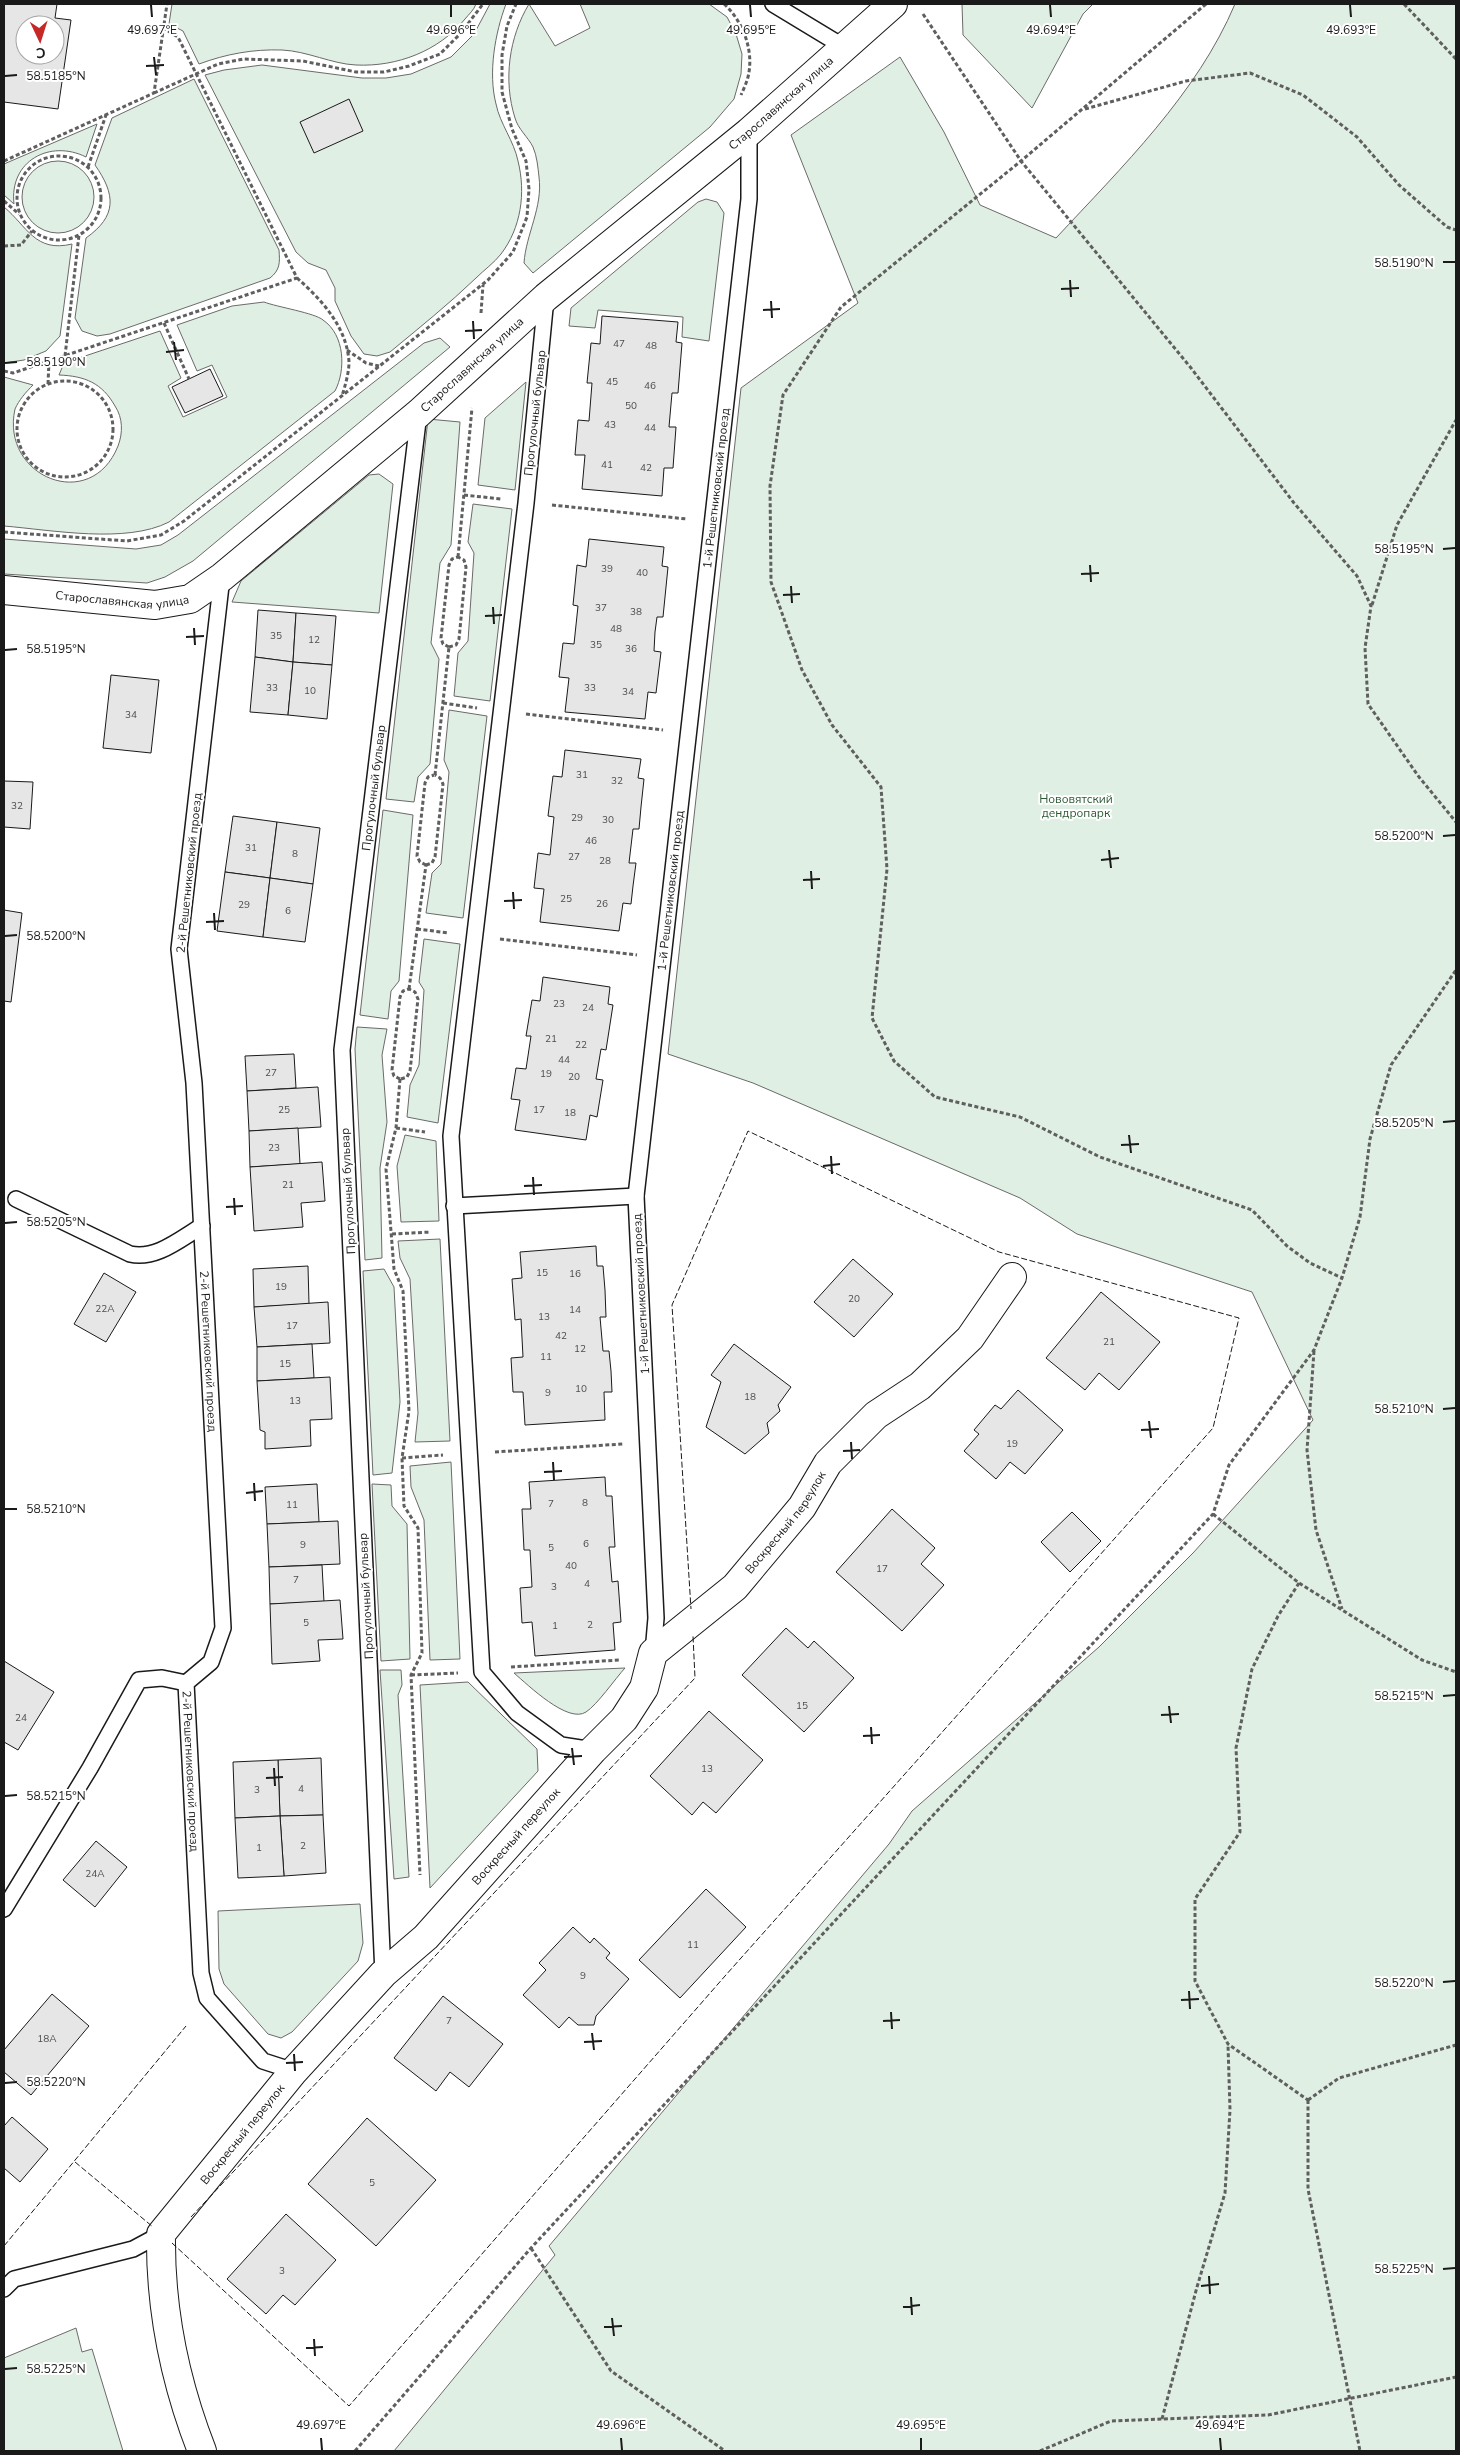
<svg xmlns="http://www.w3.org/2000/svg" width="1460" height="2455" viewBox="0 0 1460 2455" font-family="'Nunito Sans',sans-serif">
<rect width="100%" height="100%" fill="#fff"/>
<g fill="#e0efe3" stroke="#6a6a6a">
<path d="M172 4H476C474 10 469 14 465 19 439 51 397 67 356 65 332 64 307 51 282 50 253 49 226 54 199 64L183 31 169 24Z"/>
<path d="M490 4H506C495 33 488 73 496 104 500 124 514 141 518 161 526 193 521 228 501 254 494 263 484 270 476 278 449 304 419 328 390 352L377 356 364 354 351 336 335 301V288L326 270 308 263 296 252 205 75 224 70 262 65 362 78H386L411 74 451 57 474 34Z"/>
<path d="M529 4 555 46 590 28 580 4H709L727 17 736 34 742 54 741 74 734 99 710 127 533 273 524 263C526 234 543 207 539 177 538 168 537 156 533 147 528 137 518 129 515 118 503 80 509 37 529 4Z"/>
<path d="M962 4H1093L1083 14 1032 108 963 35Z"/>
<path d="M1235 4H1456V2451H394L555 2255 549 2246 889 1844 912 1811 1099 1647 1193 1553 1313 1420 1252 1292 1077 1234 1020 1198 753 1083 668 1054 741 388 858 303 791 135 900 57 944 132 980 205 1056 238C1122 167 1197 94 1235 4Z"/>
<path d="M194 79 279 250C280 263 280 270 270 278L110 334 97 336 82 331 75 318 86 238C117 216 116 195 95 165L112 118Z"/>
<path d="M97 124 86 157C50 139 9 161 14 204L4 195V164Z"/>
<circle cx="58" cy="197" r="36"/>
<path d="M706 199 717 202 724 213 709 341 682 337 683 317 598 310 595 328 569 326 571 308 698 202Z"/>
<path d="M4 207C27 226 35 253 72 244L60 336 46 351 24 360 4 363Z"/>
<path d="M264 302C277 307 315 313 323 320 345 335 346 370 335 391L169 522C126 544 52 530 4 526V377L33 385C26 392 19 400 15 409 0 477 91 514 118 446 123 433 123 418 115 406 102 383 85 376 59 375L64 363 160 331 181 378 168 386 183 417 227 397 212 365 197 371 177 325 232 306Z"/>
<path d="M440 338 450 347 193 561 165 577 147 583 4 574V539L136 549 161 545 178 535 424 343Z"/>
<path d="M526 382 515 490 478 485 485 418Z"/>
<path d="M428 419 460 422 451 545 440 563 431 643 439 659 430 764 418 777 414 802 386 799Z"/>
<path d="M379 474 393 484 379 613 232 602 241 581 369 475Z"/>
<path d="M473 504 512 509 490 701 454 696 458 653 468 641 474 553 468 542Z"/>
<path d="M449 710 487 716 463 918 426 913 432 873 441 864 449 772 444 760Z"/>
<path d="M383 810 413 815 399 981 391 991 388 1019 360 1015Z"/>
<path d="M424 939 460 944 438 1123 407 1117 410 1085 419 1065 424 990 419 982Z"/>
<path d="M357 1027 387 1029 382 1055 387 1122 380 1168 382 1258 365 1260 355 1049Z"/>
<path d="M405 1135 436 1141 439 1221 401 1222 397 1166Z"/>
<path d="M440 1239 450 1441 415 1442 418 1413 410 1279 400 1258 398 1241Z"/>
<path d="M384 1269 394 1287 400 1402 392 1473 373 1475 363 1271Z"/>
<path d="M451 1462 460 1659 430 1660 424 1520 411 1487 410 1466Z"/>
<path d="M372 1484 391 1485 392 1506 407 1524 410 1659 381 1661Z"/>
<path d="M625 1668C615 1679 597 1705 586 1712 568 1724 528 1685 514 1673Z"/>
<path d="M380 1670H401L402 1685 398 1695 409 1877 394 1879Z"/>
<path d="M468 1682 537 1749 538 1771 430 1888 420 1685Z"/>
<path d="M360 1904 363 1943 358 1961 292 2032 281 2038 268 2034 224 1984 219 1969 218 1911Z"/>
<path d="M76 2328 82 2352 92 2349 123 2451H4V2358Z"/>
</g>
<g fill="#e6e6e6" stroke="#1a1a1a" fill-rule="evenodd">
<path d="M4 4H57L55 18 71 20 58 109 4 102ZM25 25H55V55H25Z"/>
<path d="M349 99 363 131 314 153 300 122Z"/>
<path d="M602 316 678 322 676 342 682 343 678 393H672L669 427H676L673 468H664L662 496 582 489 585 455H575L578 420 589 421 592 383H587L591 343 600 344Z"/>
<path d="M210 369 223 396 185 413 172 387Z"/>
<path d="M589 539 664 547 662 566 668 567 663 617H657L655 632 654 651 661 652 656 693 648 692 645 719 565 712 569 678 559 677 563 643 574 644 578 606 573 605 577 565 586 567Z"/>
<path d="M258 610 296 613 293 662 255 657Z"/>
<path d="M296 613 336 616 332 665 293 662Z"/>
<path d="M255 657 293 662 288 715 250 712Z"/>
<path d="M293 662 332 665 327 719 288 715Z"/>
<path d="M111 675 159 680 151 753 103 748Z"/>
<path d="M565 750 641 759 638 778 644 779 641 807 639 829H633L629 863H636L633 886 631 904 623 903 619 931 540 922 544 889 534 888 538 853 550 855 554 817 548 816 553 776 562 777Z"/>
<path d="M4 781 33 782 30 829 4 827Z"/>
<path d="M233 816 277 822 270 878 225 872Z"/>
<path d="M277 822 320 828 313 884 270 878Z"/>
<path d="M225 872 270 878 263 937 217 931Z"/>
<path d="M270 878 313 884 305 942 263 937Z"/>
<path d="M4 910 22 913 11 1002 4 1001Z"/>
<path d="M543 977 610 987 608 1004 613 1005 606 1050 601 1049 596 1079 603 1080 597 1117 590 1115 586 1140 515 1130 520 1100 511 1099 516 1068 526 1069 531 1036H526L532 1000 540 1001Z"/>
<path d="M294 1054 296 1088 247 1091 245 1056Z"/>
<path d="M318 1087 321 1127 249 1131 247 1091Z"/>
<path d="M298 1128 300 1164 250 1167 249 1131Z"/>
<path d="M322 1162 325 1201 301 1203 303 1227 254 1231 250 1167Z"/>
<path d="M596 1246 597 1266H603L605 1290 606 1317H600L603 1351H609L611 1371 612 1392H604L605 1420 525 1425 523 1392H513L511 1358 523 1357 521 1319 515 1320 512 1279 522 1278 520 1252Z"/>
<path d="M853 1259 893 1294 854 1337 814 1302Z"/>
<path d="M308 1266 309 1304 254 1307 253 1269Z"/>
<path d="M104 1273 136 1292 106 1342 74 1324Z"/>
<path d="M1101 1292 1160 1342 1119 1390 1099 1373 1085 1390 1046 1358Z"/>
<path d="M328 1302 330 1343 257 1347 254 1307Z"/>
<path d="M312 1344 314 1378 257 1381V1347Z"/>
<path d="M734 1344 791 1387 778 1405 780 1411 767 1423 769 1433 745 1454 706 1427 721 1382 711 1375Z"/>
<path d="M330 1377 332 1419 310 1420 311 1446 265 1449V1432L260 1430 257 1381Z"/>
<path d="M1018 1390 1063 1430 1025 1474 1010 1462 996 1479 964 1451 979 1434 974 1430 995 1405 1001 1409Z"/>
<path d="M605 1477 606 1496H612L615 1547H609L612 1582 618 1581 621 1622 613 1623 615 1650 535 1656 532 1622 522 1623 520 1588 532 1587 530 1550H524L522 1509H531L529 1482Z"/>
<path d="M317 1484 319 1522 267 1524 265 1487Z"/>
<path d="M892 1509 935 1548 921 1564 944 1585 902 1631 836 1572Z"/>
<path d="M1072 1512 1101 1541 1070 1572 1041 1542Z"/>
<path d="M338 1521 340 1564 269 1567 267 1524Z"/>
<path d="M322 1565 324 1602 270 1604 269 1567Z"/>
<path d="M340 1600 343 1639 318 1640 320 1661 272 1664 270 1604Z"/>
<path d="M786 1628 808 1648 814 1641 854 1678 804 1732 742 1675Z"/>
<path d="M4 1661 54 1692 18 1750 4 1742Z"/>
<path d="M709 1711 763 1760 716 1813 703 1802 692 1815 650 1776Z"/>
<path d="M321 1758 323 1815 280 1816 278 1760Z"/>
<path d="M278 1760 280 1816 235 1818 233 1762Z"/>
<path d="M323 1815 326 1873 284 1876 280 1816Z"/>
<path d="M280 1816 284 1876 238 1878 235 1818Z"/>
<path d="M96 1841 127 1867 95 1907 63 1880Z"/>
<path d="M706 1889 746 1927 680 1998 639 1960Z"/>
<path d="M573 1927 590 1943 594 1938 610 1953 606 1958 629 1979 596 2016 594 2025H578L569 2017 559 2028 523 1995 546 1970 539 1963Z"/>
<path d="M52 1994 89 2026 31 2095 4 2072V2050Z"/>
<path d="M443 1996 503 2044 469 2087 450 2072 436 2091 394 2058Z"/>
<path d="M12 2117 48 2149 20 2182 4 2168V2126Z"/>
<path d="M367 2118 436 2180 376 2246 308 2184Z"/>
<path d="M286 2214 336 2260 295 2305 283 2295 266 2314 227 2279Z"/>
</g>
<g fill="none" stroke-linecap="round" stroke-linejoin="round">
<defs>
<g id="service">
<path d="M773 4 844 47"/>
<path d="M546 298 526 503 451 1136 482 1672 517 1713 561 1745 593 1750"/>
<path id="s1" d="M222 577 179 949 194 1083 223 1628 211 1662 186 1683 201 1973 207 1998 263 2061 294 2071"/>
<path d="M16 1199 130 1254C156 1260 180 1239 202 1226"/>
<path d="M454 1206 636 1196"/>
<path id="s2" d="M653 1653 656 1618 636 1196 749 199V132"/>
<path d="M4 1909 90 1768 139 1680 162 1678 186 1683"/>
<path id="s3" d="M383 1974 342 1050 419 413"/>
<path d="M4 2289 14 2279 133 2249 161 2234"/>
</g>
<g id="minor">
<path id="s4" d="M4 590 155 605 190 599 222 577 419 413 546 297 749 132 893 4"/>
<path id="s5" d="M202 2451C175 2382 160 2309 161 2234L294 2071 383 1974 426 1937 593 1750 624 1719 644 1688 653 1653 735 1587 802 1507 828 1463 876 1415 920 1386 970 1338 1012 1277"/>
</g>
</defs>
<use href="#service" stroke="#1a1a1a" stroke-width="18"/>
<use href="#minor" stroke="#1a1a1a" stroke-width="30"/>
<g stroke="#5f5f5f" stroke-width="3" stroke-dasharray="4 2.5" stroke-linecap="butt">
<path d="M724 4C742 20 753 48 749 72 748 80 744 88 741 95"/>
<path d="M1206 4 1021 161 841 307 783 395 770 486 771 582 802 670 832 725 881 787 887 869 872 1018 894 1061 935 1097 1020 1117 1100 1157 1252 1210 1287 1246 1310 1263 1342 1278"/>
<path d="M1404 4 1456 59"/>
<path d="M923 14 1021 161 1191 368 1294 503 1357 576 1371 606 1365 648 1368 704 1419 777 1456 822"/>
<path d="M154 93 218 64 244 59 303 61 356 72H384L409 66 440 54 460 34 483 4"/>
<path d="M1085 109 1186 81 1250 73 1303 95 1357 137 1399 185 1447 227 1456 230"/>
<circle cx="59" cy="198" r="42"/>
<path d="M4 161 154 93 167 4"/>
<path d="M88 167 106 115"/>
<path d="M4 201 19 214"/>
<path d="M4 246 21 245 32 231"/>
<path d="M297 278C321 299 347 327 349 362 349 373 345 386 342 396"/>
<path d="M481 313 483 285"/>
<path d="M164 323 189 379"/>
<path d="M347 350 366 363 379 366"/>
<path d="M65 356 79 235"/>
<path d="M4 371 13 373 297 278 178 37 163 28"/>
<circle cx="65" cy="429" r="48"/>
<path d="M48 384 49 361"/>
<path d="M464 495 501 499"/>
<path d="M552 505 687 519"/>
<path d="M4 532 127 541 161 535 184 521 488 280 513 252 527 217 529 189 526 161 512 129 502 92V55L507 26 516 4"/>
<path d="M458 557 472 408"/>
<path d="M1372 605 1397 525 1456 420"/>
<path d="M449 647 456 645 459 639 466 567 464 560 458 557"/>
<path d="M449 647 443 644 441 638 449 565 452 559 458 557"/>
<path d="M443 703 477 708"/>
<path d="M526 714 663 730"/>
<path d="M435 775 449 647"/>
<path d="M426 865 432 863 435 857 443 784 440 778 435 775"/>
<path d="M426 865 420 862 417 856 425 783 428 777 434 775"/>
<path d="M417 929 449 933"/>
<path d="M500 939 637 955"/>
<path d="M409 989 426 865"/>
<path d="M400 1079 396 1128 386 1169 394 1269 403 1291 409 1411 402 1458 404 1506 418 1528 422 1653 411 1675 420 1875"/>
<path d="M400 1079 394 1076 392 1070 400 997 403 991 409 989"/>
<path d="M401 1079 407 1077 410 1071 418 999 415 992 409 989"/>
<path d="M396 1128 425 1132"/>
<path d="M392 1234 431 1232"/>
<path d="M1314 1351 1307 1450 1316 1530 1342 1609"/>
<path d="M495 1452 623 1444"/>
<path d="M402 1458 443 1455"/>
<path d="M1213 1514 1299 1583 1422 1660 1456 1672"/>
<path d="M1299 1583 1278 1616 1252 1669 1236 1748 1240 1832 1195 1899V1981L1228 2044 1308 2100"/>
<path d="M511 1667 619 1660"/>
<path d="M411 1675 458 1673"/>
<path d="M1308 2100V2189L1360 2451"/>
<path d="M1308 2100 1339 2078 1456 2045"/>
<path d="M531 2248 611 2371 725 2451"/>
<path d="M1162 2419 1197 2287 1225 2193 1230 2110 1228 2045"/>
<path d="M355 2451 531 2248 1213 1514 1229 1465 1314 1350 1342 1278 1360 1217 1370 1139 1391 1065 1456 970"/>
<path d="M1040 2451 1111 2421 1268 2415 1456 2377"/>
</g>
<use href="#service" stroke="#fff" stroke-width="15"/>
<use href="#minor" stroke="#fff" stroke-width="28"/>
<g stroke="#1a1a1a" stroke-width="1" stroke-dasharray="6 2.5" stroke-linecap="butt">
<path d="M75 2162 153 2227"/>
<path d="M191 2217 695 1678 693 1636"/>
<path d="M172 2243 349 2406 725 1976 1213 1428 1239 1318 999 1252 748 1131 672 1305 691 1609"/>
<path d="M4 2246 186 2026"/>
</g>
</g>
<path fill="none" stroke="#1a1a1a" stroke-width="2" d="M151 5 152 17M451 5V17M750 5 751 17M1050 5 1051 17M1350 5 1351 17M154 57 156 75M146 66 164 65M5 76 17 75M1443 262H1455M1070 280 1071 297M1061 289 1079 288M771 301 772 318M763 310 780 309M473 321 474 339M465 331 482 330M174 342 176 360M166 352 184 350M5 363 17 362M1443 549 1455 548M1090 565 1091 582M1081 574 1099 573M791 586 792 603M783 595 800 594M493 607 494 624M485 616 502 615M194 628 195 645M186 637 204 636M5 650 17 649M1443 836 1455 835M1109 850 1111 868M1101 860 1119 858M811 871 812 889M803 880 820 879M513 892 514 909M504 901 522 900M214 913 215 930M206 922 224 921M5 936 17 935M1443 1122 1455 1121M1129 1135 1131 1153M1121 1145 1139 1144M831 1156 832 1174M823 1166 840 1164M533 1177 534 1195M524 1186 542 1185M234 1198 235 1215M226 1207 243 1206M5 1223 17 1222M1443 1409 1455 1408M1149 1421 1151 1438M1141 1430 1159 1429M851 1442 852 1459M843 1451 860 1450M553 1462 554 1480M544 1472 562 1471M254 1483 255 1501M246 1493 263 1491M5 1509H17M1443 1696 1455 1695M1169 1706 1171 1723M1161 1715 1179 1714M871 1727 872 1744M863 1736 880 1735M572 1748 574 1765M564 1757 582 1756M274 1768 275 1786M266 1778 283 1777M5 1796 17 1795M1443 1982 1455 1981M1189 1991 1190 2009M1181 2000 1199 1999M891 2012 892 2029M883 2021 900 2020M592 2033 594 2050M584 2042 602 2041M294 2054 295 2071M286 2063 303 2062M5 2083 17 2082M1443 2269 1455 2268M1209 2276 1210 2294M1201 2286 1219 2284M911 2297 912 2315M903 2307 920 2305M612 2318 614 2336M604 2327 622 2326M314 2339 315 2356M306 2348 323 2347M5 2369 17 2368M321 2438 322 2450M621 2438 622 2450M921 2438V2450M1220 2438 1221 2450"/>
<g text-anchor="middle" stroke-width="4" stroke-linejoin="round" paint-order="stroke">
<g font-size="10" fill="#4d4d4d">
<text x="619" y="347">47</text>
<text x="651" y="349">48</text>
<text x="612" y="385">45</text>
<text x="650" y="389">46</text>
<text x="631" y="409">50</text>
<text x="610" y="428">43</text>
<text x="650" y="431">44</text>
<text x="607" y="468">41</text>
<text x="646" y="471">42</text>
<text x="607" y="572">39</text>
<text x="642" y="576">40</text>
<text x="601" y="611">37</text>
<text x="636" y="615">38</text>
<text x="616" y="632">48</text>
<text x="276" y="639">35</text>
<text x="314" y="643">12</text>
<text x="596" y="648">35</text>
<text x="631" y="652">36</text>
<text x="272" y="691">33</text>
<text x="590" y="691">33</text>
<text x="310" y="694">10</text>
<text x="628" y="695">34</text>
<text x="131" y="718">34</text>
<text x="582" y="778">31</text>
<text x="617" y="784">32</text>
<text x="17" y="809">32</text>
<text x="577" y="821">29</text>
<text x="608" y="823">30</text>
<text x="591" y="844">46</text>
<text x="251" y="851">31</text>
<text x="295" y="857">8</text>
<text x="574" y="860">27</text>
<text x="605" y="864">28</text>
<text x="566" y="902">25</text>
<text x="602" y="907">26</text>
<text x="244" y="908">29</text>
<text x="288" y="914">6</text>
<text x="559" y="1007">23</text>
<text x="588" y="1011">24</text>
<text x="551" y="1042">21</text>
<text x="581" y="1048">22</text>
<text x="564" y="1063">44</text>
<text x="271" y="1076">27</text>
<text x="546" y="1077">19</text>
<text x="574" y="1080">20</text>
<text x="284" y="1113">25</text>
<text x="539" y="1113">17</text>
<text x="570" y="1116">18</text>
<text x="274" y="1151">23</text>
<text x="288" y="1188">21</text>
<text x="542" y="1276">15</text>
<text x="575" y="1277">16</text>
<text x="281" y="1290">19</text>
<text x="854" y="1302">20</text>
<text x="105" y="1312">22А</text>
<text x="575" y="1313">14</text>
<text x="544" y="1320">13</text>
<text x="292" y="1329">17</text>
<text x="561" y="1339">42</text>
<text x="1109" y="1345">21</text>
<text x="580" y="1352">12</text>
<text x="546" y="1360">11</text>
<text x="285" y="1367">15</text>
<text x="581" y="1392">10</text>
<text x="548" y="1396">9</text>
<text x="750" y="1400">18</text>
<text x="295" y="1404">13</text>
<text x="1012" y="1447">19</text>
<text x="585" y="1506">8</text>
<text x="551" y="1507">7</text>
<text x="292" y="1508">11</text>
<text x="586" y="1547">6</text>
<text x="303" y="1548">9</text>
<text x="551" y="1551">5</text>
<text x="571" y="1569">40</text>
<text x="882" y="1572">17</text>
<text x="296" y="1583">7</text>
<text x="587" y="1587">4</text>
<text x="554" y="1590">3</text>
<text x="306" y="1626">5</text>
<text x="590" y="1628">2</text>
<text x="555" y="1629">1</text>
<text x="802" y="1709">15</text>
<text x="21" y="1721">24</text>
<text x="707" y="1772">13</text>
<text x="301" y="1792">4</text>
<text x="257" y="1793">3</text>
<text x="303" y="1849">2</text>
<text x="259" y="1851">1</text>
<text x="95" y="1877">24А</text>
<text x="693" y="1948">11</text>
<text x="583" y="1979">9</text>
<text x="449" y="2024">7</text>
<text x="47" y="2042">18А</text>
<text x="372" y="2186">5</text>
<text x="282" y="2274">3</text>
</g>
<g font-size="12" fill="#1a1a1a" stroke="#fff">
<text dy="4" stroke="none"><textPath href="#s4" startOffset="959">Старославянская улица</textPath></text>
<text dy="4" stroke="none"><textPath href="#s4" startOffset="554">Старославянская улица</textPath></text>
<text transform="translate(535 413) rotate(-84)" y="4">Прогулочный бульвар</text>
<text dy="4" stroke="none"><textPath href="#s2" startOffset="1170">1-й Решетниковский проезд</textPath></text>
<text dy="4" stroke="none"><textPath href="#s4" startOffset="119">Старославянская улица</textPath></text>
<text dy="4" stroke="none"><textPath href="#s3" startOffset="1189">Прогулочный бульвар</textPath></text>
<text transform="translate(189 873) rotate(-84)" y="4">2-й Решетниковский проезд</text>
<text dy="4" stroke="none"><textPath href="#s2" startOffset="765">1-й Решетниковский проезд</textPath></text>
<text transform="translate(348 1191) rotate(-93)" y="4">Прогулочный бульвар</text>
<text transform="translate(641 1294) rotate(-93)" y="4">1-й Решетниковский проезд</text>
<text dy="4" stroke="none"><textPath href="#s1" startOffset="778">2-й Решетниковский проезд</textPath></text>
<text dy="4" stroke="none"><textPath href="#s5" startOffset="1176">Воскресный переулок</textPath></text>
<text transform="translate(366 1596) rotate(-93)" y="4">Прогулочный бульвар</text>
<text dy="4" stroke="none"><textPath href="#s1" startOffset="1212">2-й Решетниковский проезд</textPath></text>
<text dy="4" stroke="none"><textPath href="#s5" startOffset="756">Воскресный переулок</textPath></text>
<text dy="4" stroke="none"><textPath href="#s5" startOffset="351">Воскресный переулок</textPath></text>
</g>
<g font-size="12" fill="#2b5a34" stroke="#fff">
<text x="1076" y="803">Нововятский<tspan x="1076" dy="14">дендропарк</tspan></text>
</g>
</g>
<g font-size="12" text-anchor="middle" fill="#1a1a1a" stroke="#fff" stroke-width="4" stroke-linejoin="round" paint-order="stroke">
<text x="152" y="34">49.697°E</text>
<text x="451" y="34">49.696°E</text>
<text x="751" y="34">49.695°E</text>
<text x="1051" y="34">49.694°E</text>
<text x="1351" y="34">49.693°E</text>
<text x="56" y="80">58.5185°N</text>
<text x="1404" y="267">58.5190°N</text>
<text x="56" y="366">58.5190°N</text>
<text x="1404" y="553">58.5195°N</text>
<text x="56" y="653">58.5195°N</text>
<text x="1404" y="840">58.5200°N</text>
<text x="56" y="940">58.5200°N</text>
<text x="1404" y="1127">58.5205°N</text>
<text x="56" y="1226">58.5205°N</text>
<text x="1404" y="1413">58.5210°N</text>
<text x="56" y="1513">58.5210°N</text>
<text x="1404" y="1700">58.5215°N</text>
<text x="56" y="1800">58.5215°N</text>
<text x="1404" y="1987">58.5220°N</text>
<text x="56" y="2086">58.5220°N</text>
<text x="1404" y="2273">58.5225°N</text>
<text x="56" y="2373">58.5225°N</text>
<text x="321" y="2429">49.697°E</text>
<text x="621" y="2429">49.696°E</text>
<text x="921" y="2429">49.695°E</text>
<text x="1220" y="2429">49.694°E</text>
</g>
<rect width="1460" height="2455" fill="none" stroke="#1a1a1a" stroke-width="10"/>
<g transform="translate(40 40) rotate(176)"><circle r="24" fill="#ffffff" stroke="#a3a3a3"/>
<path d="M0-4L9 19L0 12L-9 19Z" fill="#c62828"/>
<text y="-8" font-size="14" font-weight="bold" text-anchor="middle" fill="#1a1a1a">С</text>
</g>
</svg>
